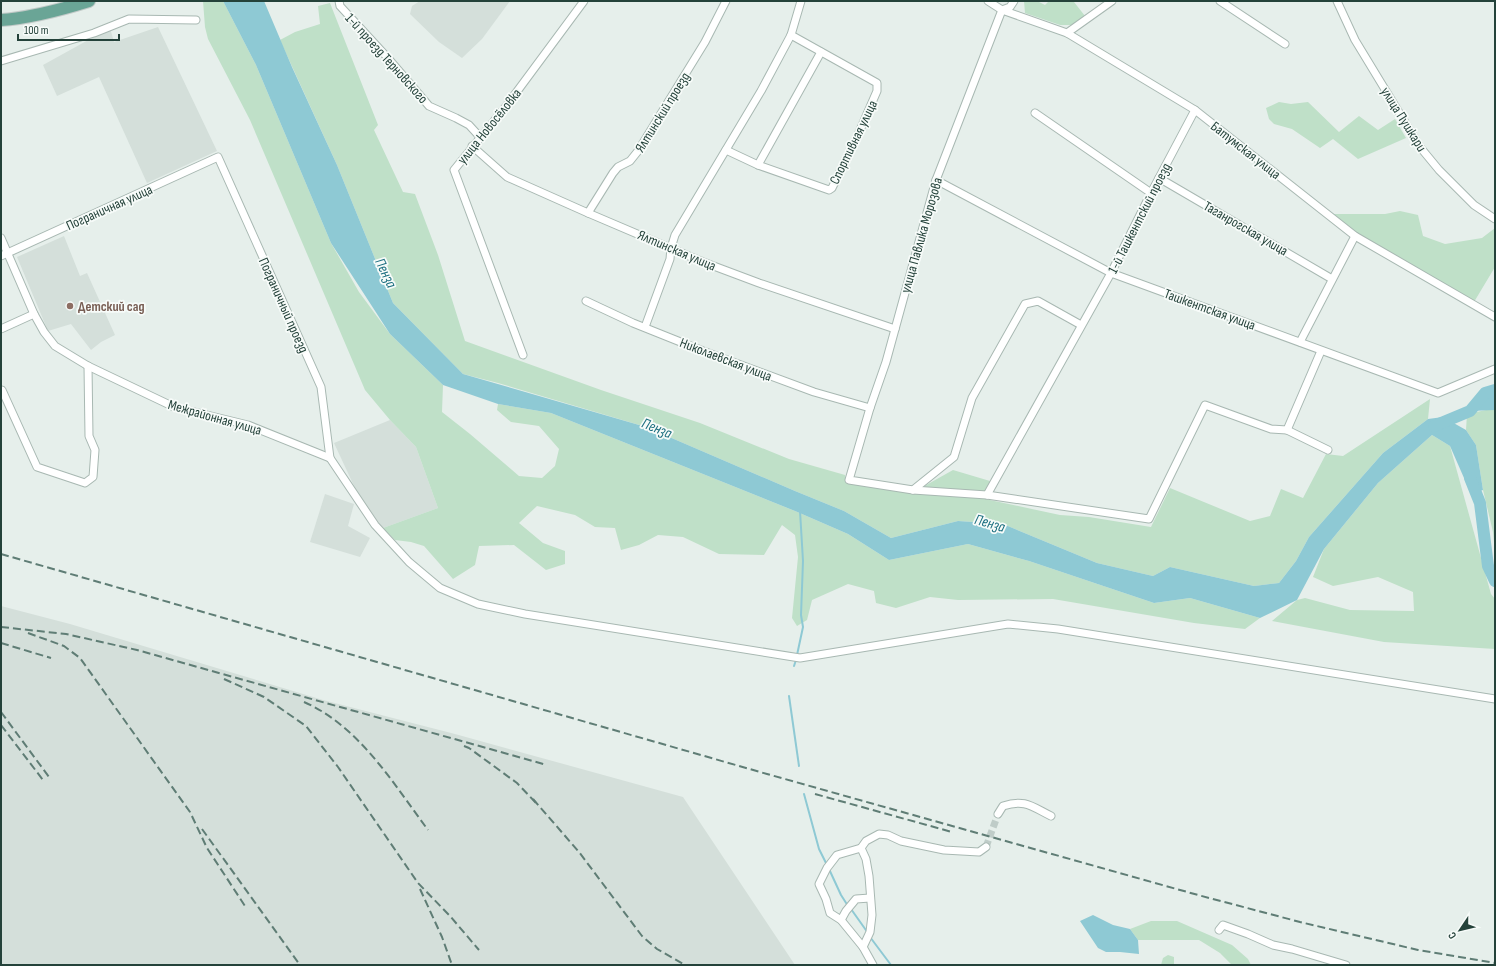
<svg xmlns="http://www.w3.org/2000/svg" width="1496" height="966" viewBox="0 0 1496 966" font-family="'Sofia Sans Condensed',sans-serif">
<rect width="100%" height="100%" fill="#e6efeb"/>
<g fill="#d4dfda">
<path d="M420 1H510L482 39 462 58 439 42 410 14 412 6Z"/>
<path d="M158 27 217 151 147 183 99 77 57 96 43 65 110 28 114 42Z"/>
<path d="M64 236 80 276 87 273 115 335 101 342 91 350 71 324 48 331 17 257Z"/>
<path d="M390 420 416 447 438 508 383 528 361 501 334 443Z"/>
<path d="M325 494 354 504 348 526 370 538 360 557 310 542Z"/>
<path d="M1 606 70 624 323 700 455 734 683 797 795 965H1Z"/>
</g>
<g fill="#bfe0c8">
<path d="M203 1H223L256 65 331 243 359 292 390 334 443 385 442 412 470 434 519 476 542 478 555 466 559 449 539 426 511 422 497 410 498 404 551 413 795 511 848 534 889 560 968 544 1029 561 1154 603 1190 598 1260 618 1245 629 1194 623 1053 599 958 600 930 597 896 608 876 603 874 591 848 584 812 600 807 620 797 626 792 618 798 557 795 535 782 525 764 555 719 554 683 537 658 535 639 545 621 550 615 528 595 527 575 515 537 506 519 523 543 543 565 551V564L546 570 514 545 479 546 475 565 453 579 424 546 411 542 395 540 383 528 438 508 416 447 390 420 365 390 250 120 208 39 205 27Z"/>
<path d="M1024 1H1037L1045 5 1049 1H1074V2L1085 16 1071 25H1060L1025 13Z"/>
<path d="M330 3 378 125 374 130 403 192 415 194 438 255 465 341 601 390 700 423 789 459 845 475 846 483 912 493 953 470 990 481 985 499 1060 515 1089 517 1151 527 1170 488 1250 521 1270 516 1281 489 1303 498 1326 454 1343 456 1430 399 1428 419 1383 453 1309 537 1296 561 1279 583 1254 586 1170 567 1153 576 1097 563 1003 524 958 521 891 538 844 511 795 491 646 427 498 383 463 374 393 303 337 165 280 40 295 32 320 24 318 6Z"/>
<path d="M1279 102 1291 104 1308 102 1339 132 1359 116 1378 130 1395 119 1406 138 1358 159 1333 139 1320 148 1292 129 1274 124 1269 119 1266 108Z"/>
<path d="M1400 211 1418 215 1423 236 1445 244 1482 238 1495 228V267L1474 302 1357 234 1333 214H1385Z"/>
<path d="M1486 410H1495V553L1493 532 1483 490 1476 445 1466 430 1467 414Z"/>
<path d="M1432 435 1450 446 1491 594 1495 599V649L1384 642 1272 621 1297 600 1305 598 1350 610 1414 611 1413 592 1378 577 1333 586 1313 577 1324 549 1378 483Z"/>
<path d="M1151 921H1177L1232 945 1248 959 1251 965H1232L1220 953 1199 940H1138L1130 929Z"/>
<path d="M1168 955 1174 957V965H1161L1163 958Z"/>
</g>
<g fill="#8ec9d4">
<path d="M223 1H264L292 67 337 165 393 303 463 374 646 427 795 491 844 511 891 538 958 521 1003 524 1097 563 1153 576 1170 567 1254 586 1279 583 1296 561 1309 537 1383 453 1428 419 1443 417 1466 430 1476 445 1483 490 1471 494 1450 446 1432 435 1378 483 1324 549 1297 600 1260 618 1190 598 1154 603 1029 561 968 544 889 560 848 534 795 511 551 413 498 404 443 385 390 334 331 243 256 65Z"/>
<path d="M1495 390V410L1470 411 1485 393Z"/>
<path d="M1093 915 1113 925 1130 929 1138 940 1139 954 1120 952H1106L1098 948 1080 921Z"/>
</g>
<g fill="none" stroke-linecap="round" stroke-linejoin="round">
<g stroke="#8ec9d4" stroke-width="2">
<path d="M797 655 803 627 801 615 803 561 800 511"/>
<path d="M794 666 796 660"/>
<path d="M789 696 799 766"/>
<path d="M804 794 819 849 827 865"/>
<path d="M829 869 841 895 848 906"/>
<path d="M851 909 868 933"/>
<path d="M870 937 891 965"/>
</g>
<g stroke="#8ec9d4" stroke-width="12">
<path d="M1434 426 1470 411 1485 393 1495 390"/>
<path d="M1470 478 1480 503 1488 566 1495 581"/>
</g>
<path stroke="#bfccc8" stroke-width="7" stroke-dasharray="7 3.5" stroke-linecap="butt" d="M986 847 998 814"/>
<defs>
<g id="street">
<path d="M339 1 340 6 387 57 429 106 456 118 469 125 480 137"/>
<path d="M988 1 1002 10 1067 33 1195 110 1355 236 1495 317"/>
<path d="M1014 1 1010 7 1002 10 936 180 886 362 870 408 849 480 913 490 987 495 1149 519 1205 405 1271 429 1287 430 1321 351"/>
<path d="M1220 1 1285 44"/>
<path d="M1337 1 1355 40 1420 147 1439 170 1474 205 1495 219"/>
<path d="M1067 33 1112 1"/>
<path d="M1 61 94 33 129 19 196 20"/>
<path d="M1035 113 1151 193"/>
<path d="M472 146 507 177 588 213 703 262 759 283 895 329"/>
<path d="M726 150 758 165 829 190 832 188 857 137 877 91V83L791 35"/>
<path d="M758 165 821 52"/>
<path d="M1159 178 1332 279"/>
<path d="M936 180 1111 273 1438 393 1495 369"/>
<path d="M588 213 613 173 618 167 630 161 638 151 705 42 726 1"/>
<path d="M1 238 34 314 44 332 55 346 88 366 174 407 248 425 330 458"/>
<path d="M1 256 218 157 321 387 330 458 375 525 409 562 440 588 478 604 525 614 800 658 1008 624 1058 629 1495 699"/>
<path d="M586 301 633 323 703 351 814 392 870 408"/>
<path d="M645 327 670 259 671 248 675 235 761 91 791 35 801 1"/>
<path d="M1 329 34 314"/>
<path d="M1300 342 1355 236"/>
<path d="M523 355 454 170 507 105 584 1"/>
<path d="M1 390H2L37 467 85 483 93 477 95 450 89 436 88 366"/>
<path d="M1287 430 1328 450"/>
<path d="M913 490 954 457 972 398 1025 304 1038 301 1081 325"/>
<path d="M987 495 1111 273 1151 193 1195 110"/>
<path d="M998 814 1003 806C1025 799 1031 806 1051 816"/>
<path d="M861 848 866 859 869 876 872 915 870 932 863 947 873 965"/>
<path d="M841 920 846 911 856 899 870 898"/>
<path d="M1219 930 1223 925 1248 934 1273 945 1292 949 1346 965"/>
<path d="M863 947 841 920 830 913 826 899 819 884 827 868 837 855 861 848 866 841 879 834 888 835 901 841 944 850 979 852 986 847"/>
</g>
<path id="primary" d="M1 20C31 18 60 10 89 1"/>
</defs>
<use href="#street" stroke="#a8b8b2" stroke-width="9"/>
<use href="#primary" stroke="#c2cac8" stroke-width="14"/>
<use href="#street" stroke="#fff" stroke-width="7"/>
<use href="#primary" stroke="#6aa596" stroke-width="12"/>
<g stroke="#5f7d75" stroke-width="2" stroke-dasharray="8 4" stroke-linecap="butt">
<path d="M1 554 767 774 1198 895 1300 922 1418 950 1495 963"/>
<path d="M1 627 66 634 137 650 547 765"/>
<path d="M28 633 64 646 80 658 190 812 207 848 245 906"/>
<path d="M1 643 51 658"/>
<path d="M224 679 264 697 306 726 338 767 418 883 450 916 479 950"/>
<path d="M304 702C359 726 393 783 428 830"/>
<path d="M1 712 49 777"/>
<path d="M1 725 43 780"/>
<path d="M464 746 469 748 517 783 537 804"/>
<path d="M815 794 952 832"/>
<path d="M533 799 579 852 642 936 657 949 685 965"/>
<path d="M202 829 300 965"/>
<path d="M420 889 442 937 452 965"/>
</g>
</g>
<circle fill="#8d6e63" stroke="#f7fbf9" stroke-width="1.5" cx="70" cy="306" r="4"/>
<g text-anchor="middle" stroke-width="3.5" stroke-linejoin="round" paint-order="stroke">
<g font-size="14" fill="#24423a" stroke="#f7fbf9">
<text transform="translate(387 58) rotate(48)" y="5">1-й проезд Терновского</text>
<text transform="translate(662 112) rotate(-58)" y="5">Ялтинский проезд</text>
<text transform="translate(1404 119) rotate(58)" y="5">улица Пушкари</text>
<text transform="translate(489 126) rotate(-51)" y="5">улица Новосёловка</text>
<text transform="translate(853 142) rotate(-64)" y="5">Спортивная улица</text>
<text transform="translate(1246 150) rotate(38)" y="5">Батумская улица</text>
<text transform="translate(109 207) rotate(-24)" y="5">Пограничная улица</text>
<text transform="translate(1139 218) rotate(-63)" y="5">1-й Ташкентский проезд</text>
<text transform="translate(1246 228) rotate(30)" y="5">Таганрогская улица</text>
<text transform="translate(921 235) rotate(-74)" y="5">улица Павлика Морозова</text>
<text transform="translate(677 250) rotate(23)" y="5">Ялтинская улица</text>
<text transform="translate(284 305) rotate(66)" y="5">Пограничный проезд</text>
<text transform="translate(1210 309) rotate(20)" y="5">Ташкентская улица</text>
<text transform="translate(726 359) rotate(21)" y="5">Николаевская улица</text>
<text transform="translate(215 417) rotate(16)" y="5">Межрайонная улица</text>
</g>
<g font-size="14" font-weight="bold" fill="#785e54" stroke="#f7fbf9" text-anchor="start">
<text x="78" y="311">Детский сад</text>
</g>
<g font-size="15" font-style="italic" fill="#1c6f80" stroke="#f7fbf9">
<text transform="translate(386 273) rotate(64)" y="5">Пенза</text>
<text transform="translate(657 428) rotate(22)" y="5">Пенза</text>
<text transform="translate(990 523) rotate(16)" y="5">Пенза</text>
</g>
</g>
<rect width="1496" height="966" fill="none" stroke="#24423a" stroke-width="4"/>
<g transform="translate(1460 930) rotate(235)" stroke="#f7fbf9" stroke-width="3" paint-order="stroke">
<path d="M0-3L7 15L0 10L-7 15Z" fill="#24423a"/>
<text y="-6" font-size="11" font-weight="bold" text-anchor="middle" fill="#24423a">С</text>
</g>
<path d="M18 34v6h101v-6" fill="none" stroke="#24423a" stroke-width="2"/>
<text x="24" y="34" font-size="12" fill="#24423a" stroke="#f7fbf9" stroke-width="3" paint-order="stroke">100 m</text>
</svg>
